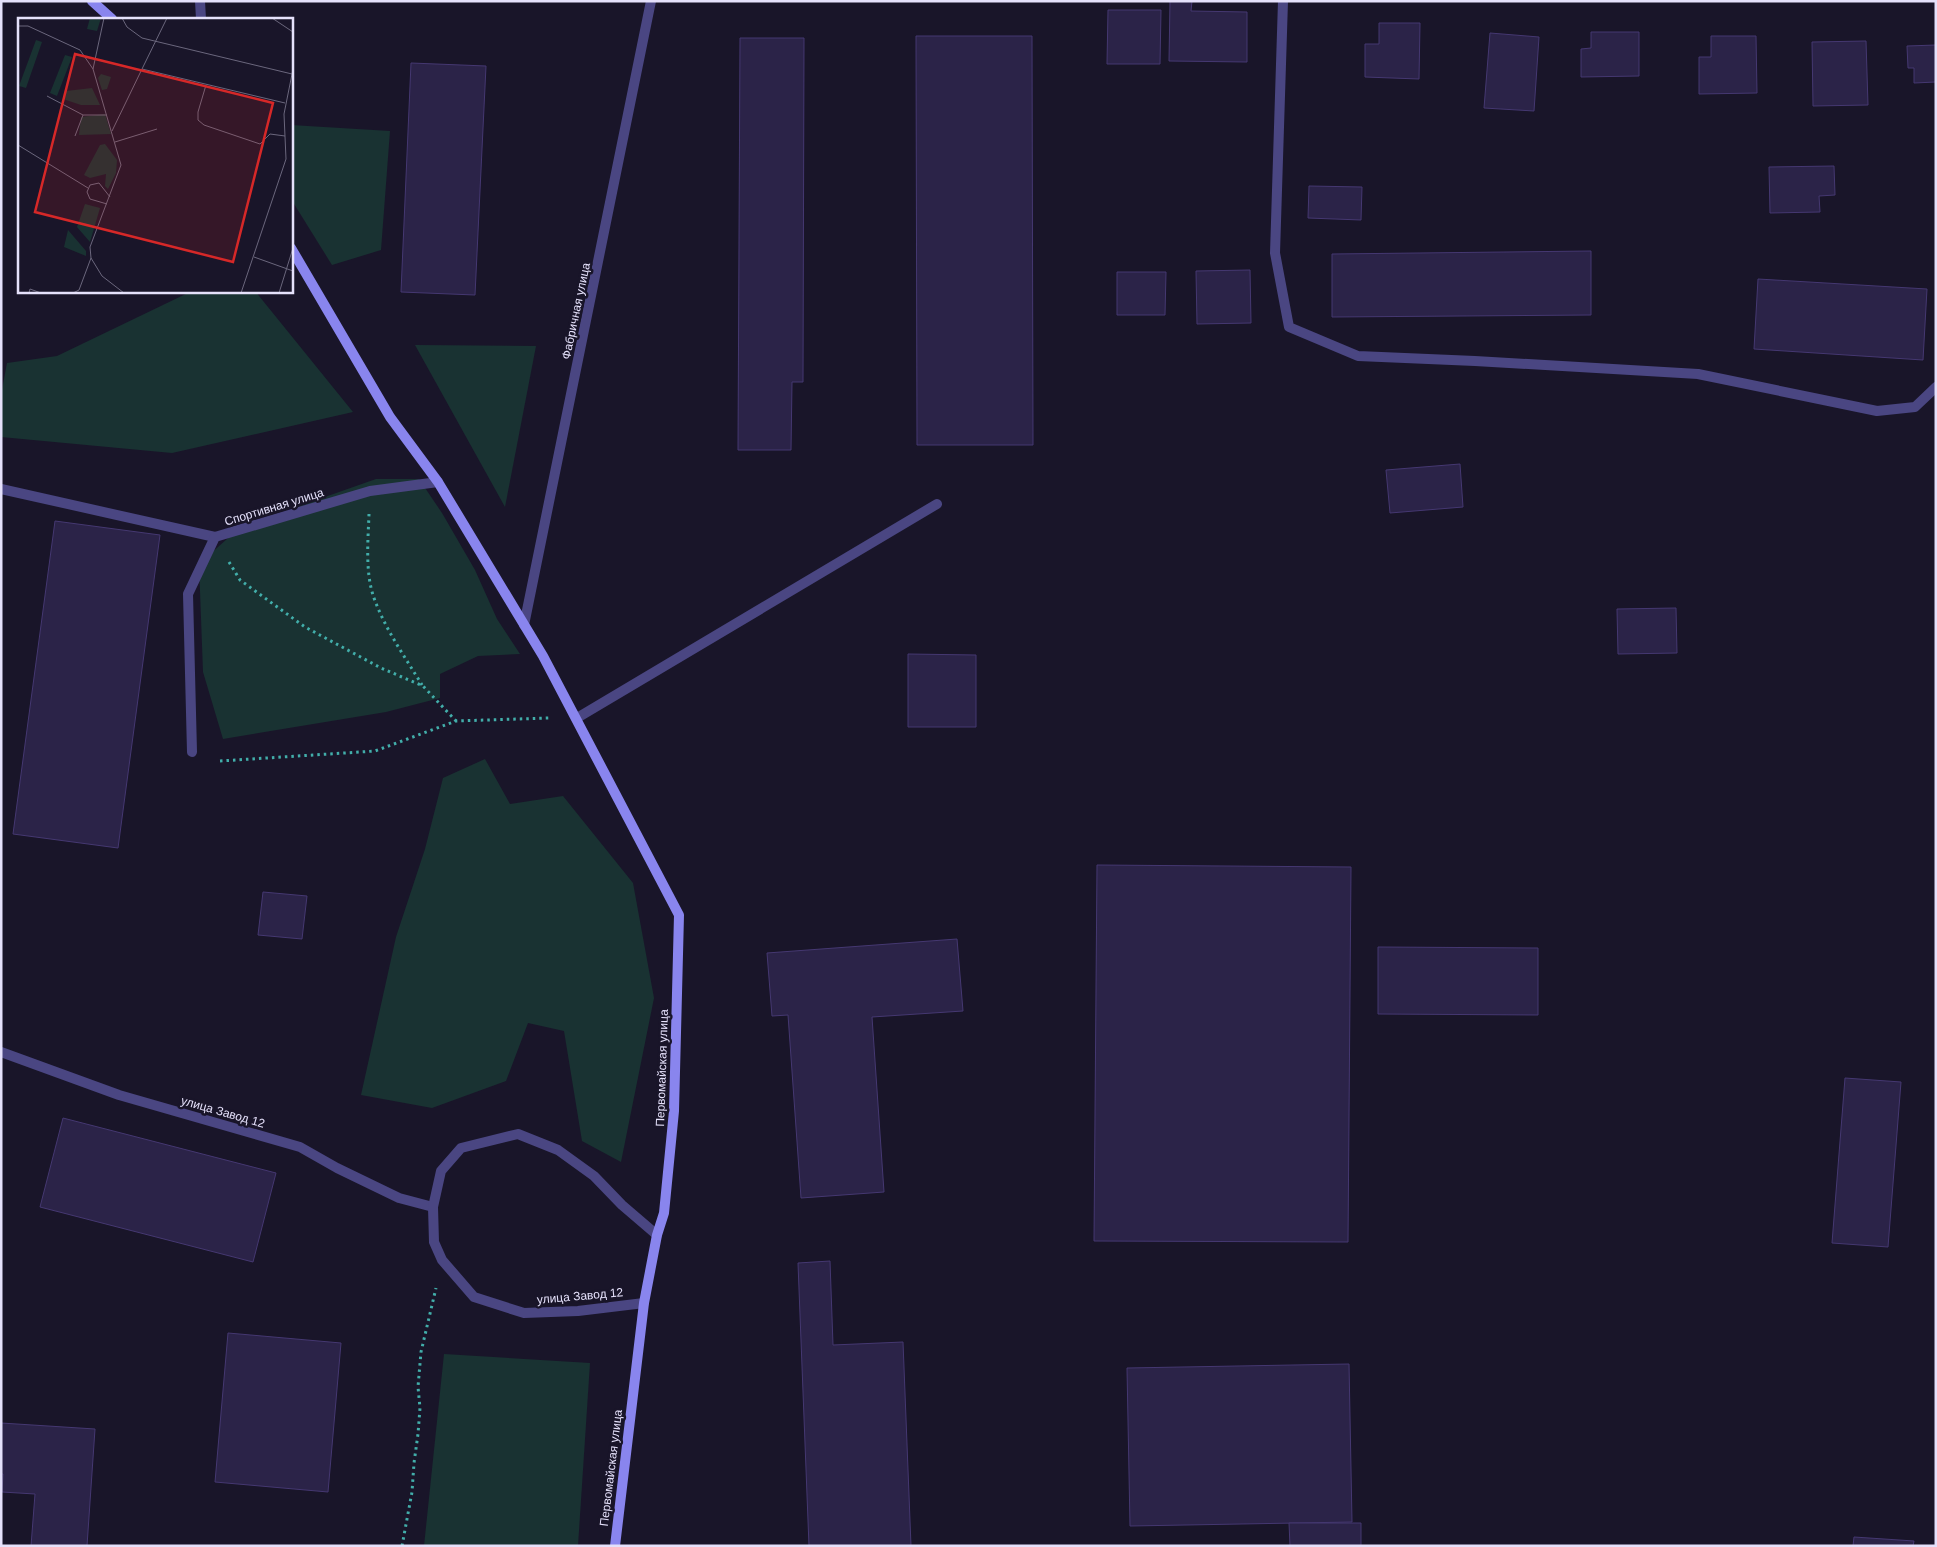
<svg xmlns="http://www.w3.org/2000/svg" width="1937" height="1547" viewBox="0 0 1937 1547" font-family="Arial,sans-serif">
<rect width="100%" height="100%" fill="#191529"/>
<g fill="#193232">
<path d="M291 125 390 131 381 250 332 265 291 199Z"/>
<path d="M192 291H255L353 412 172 453 1 437V395L7 363 57 356Z"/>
<path d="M415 345 536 346 505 507Z"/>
<path d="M376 479H419L442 513 475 570 497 619 520 654 478 656 440 674V698L386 712 223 739 203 672 199 564 237 530 322 498Z"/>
<path d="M485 759 510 804 563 796 633 883 654 998 621 1162 582 1141 564 1031 528 1023 506 1081 432 1108 361 1095 396 937 425 849 443 778Z"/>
<path d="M444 1354 590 1363 578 1546H424Z"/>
</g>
<g fill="#2b2348" stroke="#453871">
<path d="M1170 1H1192L1191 11 1247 12V62L1169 61Z"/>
<path d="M1108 10H1161L1160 64H1107Z"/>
<path d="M1379 23H1420L1419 79 1365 77V44H1379Z"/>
<path d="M1591 32H1639V76L1581 77V49L1591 48Z"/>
<path d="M1490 33 1539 37 1534 111 1484 108Z"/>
<path d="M916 36H1032L1033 445H917Z"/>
<path d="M1711 36H1756L1757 93 1699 94V57H1711Z"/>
<path d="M740 38H804L803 382H792L791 450H738Z"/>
<path d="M1866 41 1868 105 1813 106 1812 42Z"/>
<path d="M1936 45V82L1914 83V68H1908L1907 46Z"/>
<path d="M411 63 486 66 475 295 401 292Z"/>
<path d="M1834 166 1835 195 1819 196 1820 212 1770 213 1769 167Z"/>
<path d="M1309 186 1362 187 1361 220 1308 218Z"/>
<path d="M1591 251V315L1332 317V254Z"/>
<path d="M1250 270 1251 323 1197 324 1196 271Z"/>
<path d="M1117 272H1166L1165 315H1117Z"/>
<path d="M1758 279 1927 289 1923 360 1754 349Z"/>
<path d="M1460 464 1463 507 1390 513 1386 470Z"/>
<path d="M55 521 160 535 118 848 13 834Z"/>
<path d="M1676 608 1677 653 1618 654 1617 609Z"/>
<path d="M908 654 976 655V727H908Z"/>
<path d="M1097 865 1351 867 1348 1242 1094 1241Z"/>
<path d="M263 892 307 896 302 939 258 935Z"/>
<path d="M957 939 963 1011 872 1017 884 1192 801 1198 788 1015 772 1016 767 953Z"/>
<path d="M1378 947 1538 948V1015L1378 1014Z"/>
<path d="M1845 1078 1901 1082 1888 1247 1832 1243Z"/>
<path d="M63 1118 276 1173 253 1262 40 1207Z"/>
<path d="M830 1261 833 1345 903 1342 911 1546H809L798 1263Z"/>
<path d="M228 1333 341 1343 328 1492 215 1482Z"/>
<path d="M1349 1364 1352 1522 1130 1526 1127 1368Z"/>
<path d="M1 1423 95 1429 87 1546H31L35 1494 2 1492 3 1474H1Z"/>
<path d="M1289 1523H1361V1546H1290Z"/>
<path d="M1854 1537 1914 1541 1913 1546H1853Z"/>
</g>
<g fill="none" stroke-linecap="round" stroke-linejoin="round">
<g stroke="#42aeaa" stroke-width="3" stroke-dasharray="2.5 4" stroke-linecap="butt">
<path d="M369 514C368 541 365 573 374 598 385 629 405 657 422 685"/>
<path d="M229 562 240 580 305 627 381 668 423 686 456 721"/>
<path d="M220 761 375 751 456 721 549 718"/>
<path d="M402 1546 412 1492 414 1463 418 1434 420 1408 418 1387 421 1352 436 1288"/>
</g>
<g stroke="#4a4682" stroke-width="10">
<path d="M1283 1 1275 253 1289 327 1358 356 1475 361 1698 374 1877 411 1915 407 1936 387"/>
<path d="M1 489 215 537"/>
<path d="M577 718 937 504"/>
</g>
<g stroke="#4a4682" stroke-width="10">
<path d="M200 1 201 19"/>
<path d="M524 625 651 1"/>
<path d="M192 752 188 594 215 537 370 491 438 482"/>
<path d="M1 1052 119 1095 300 1147 337 1168 399 1198 433 1207"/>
<path d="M644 1303 578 1311 524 1313 474 1297 442 1260 434 1242 433 1207 441 1171 461 1148 518 1134 558 1150 594 1176 622 1205 657 1235"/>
</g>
<g stroke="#8985ee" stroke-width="10">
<path d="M92 1 112 19"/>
<path d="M291 248 390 417 438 482 543 656 679 915 674 1111 664 1213 657 1235 644 1303 615 1546"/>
</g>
</g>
<g text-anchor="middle" stroke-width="5" stroke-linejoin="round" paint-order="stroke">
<g font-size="12" fill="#e5e1fb" stroke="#191529">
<text transform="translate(576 311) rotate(-78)" y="4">Фабричная улица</text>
<text transform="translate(274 507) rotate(-17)" y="4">Спортивная улица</text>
<text transform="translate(662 1068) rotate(-88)" y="4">Первомайская улица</text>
<text transform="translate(223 1112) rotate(16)" y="4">улица Завод 12</text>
<text transform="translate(580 1296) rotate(-5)" y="4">улица Завод 12</text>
<text transform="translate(611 1468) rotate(-83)" y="4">Первомайская улица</text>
</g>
</g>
<g transform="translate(18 18)">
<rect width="275" height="275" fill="#191529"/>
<path d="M72 0H83L79 13 69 11ZM18 22 24 24 8 70 1 68ZM47 37 54 39 39 78 32 75ZM83 56 93 59 89 71 84 72 80 60ZM74 70 82 87H63L45 81 48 73ZM87 96 93 116 61 117 63 99ZM87 126 99 142 98 155 90 171 87 168 88 156 72 160 66 157 82 127ZM67 186 82 190 72 224 59 209ZM50 212 68 233V238L46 229Z" fill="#193232"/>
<path fill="none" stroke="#6b677d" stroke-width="1" d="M104 0 109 9 124 20 274 56M254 0 275 14M0 8H10L62 32 75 51 103 147 72 229 73 240 84 258 106 275M75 51 86 0M124 51 149 0M188 67 180 94V102L186 107 242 126 252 116 267 118M29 78 65 97M94 113 124 51 267 85M57 118 65 97H89M97 124 139 111M0 127 70 170M89 186 72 181 69 174 72 167 81 165 92 179M236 239 275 253M11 275 12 271 23 275M55 275 61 272 73 240M223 275 268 141 266 96 275 51M261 275 275 230"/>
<path fill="#d62828" fill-opacity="0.15" stroke="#d62828" stroke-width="2.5" d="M57 36 255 85 215 244 17 194Z"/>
<rect width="275" height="275" fill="none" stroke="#e5e1fb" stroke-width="2.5"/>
</g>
<rect width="1937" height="1547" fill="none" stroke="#e5e1fb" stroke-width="5"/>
</svg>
